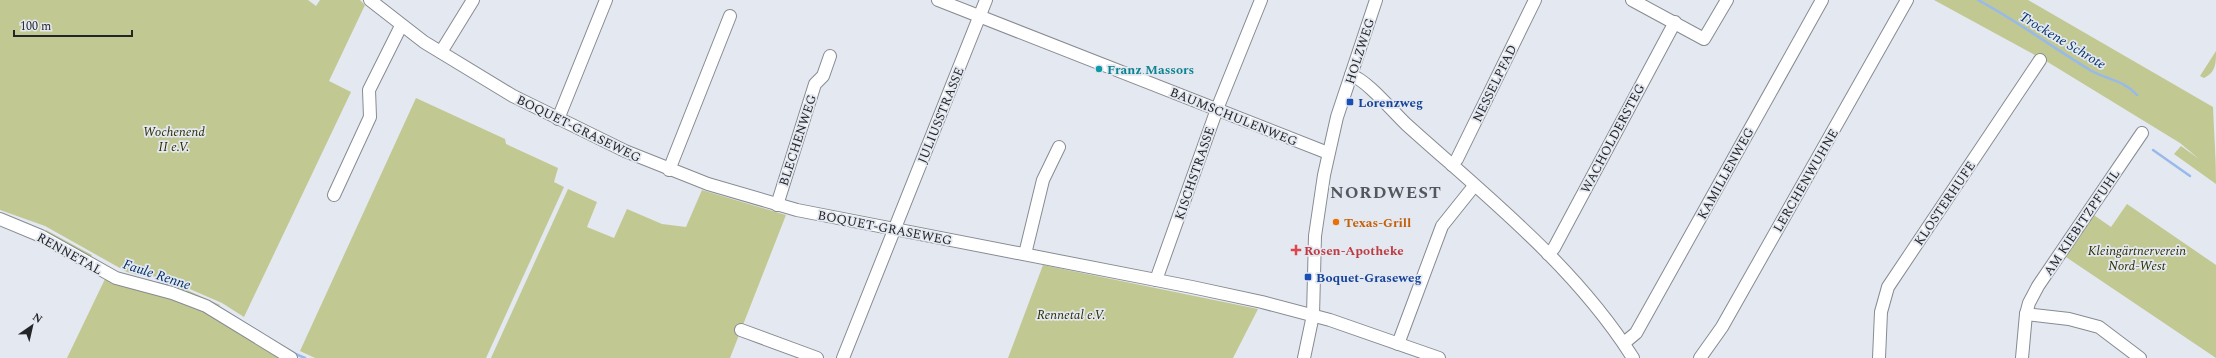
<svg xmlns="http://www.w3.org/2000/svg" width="2216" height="358" viewBox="0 0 2216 358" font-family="Spectral,serif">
<rect width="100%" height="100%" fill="#e4e8f0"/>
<g fill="#c1c892">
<path d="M0 0H308L316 6 320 0H360L365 5 329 81 351 92 244 317 222 303 162 277 142 276 127 272 45 226 0 210Z"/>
<path d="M1934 0H2028L2213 107C2214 133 2216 158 2216 184L2174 154 2181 146 2199 159 2180 143 2046 61Z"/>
<path d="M2216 51C2216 63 2216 72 2204 78L2200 76Z"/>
<path d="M416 98 505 139 506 144 558 168 554 182 564 187 486 358H315L300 351Z"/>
<path d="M568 189 597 202 587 227 614 238 627 209 662 224 686 227 702 190 786 215 730 358H491Z"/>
<path d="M2127 204 2216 265V358L2060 253 2088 211 2111 227Z"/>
<path d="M46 230 92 255 89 259 44 233Z"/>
<path d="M1043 265 1258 309 1233 358H1008Z"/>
<path d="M105 279 139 291 156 292 191 303 280 358H67Z"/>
<path d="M165 280 220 305 217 309 165 288Z"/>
</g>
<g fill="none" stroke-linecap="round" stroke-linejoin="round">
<g stroke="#97baeb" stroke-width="2.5">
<path d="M1978 0C2017 21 2052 47 2090 70 2107 80 2124 80 2137 95"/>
<path d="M2153 150 2190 176"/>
<path d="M59 240 81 252"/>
<path d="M157 283 173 287"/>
<path d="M220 308 261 333"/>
<path d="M293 353 305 358"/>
</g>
<defs>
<g id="minor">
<path d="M370 0 424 42 513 96 625 151 708 184 797 210 1192 287 1262 302 1330 320 1439 358"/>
<path d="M938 0 1328 153"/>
<path d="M1632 0 1704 39 1727 0"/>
<path d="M441 52 473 0"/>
<path d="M1351 75C1368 81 1393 112 1407 125 1487 197 1575 266 1633 358"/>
<path d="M558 119 606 0"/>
<path d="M1452 165 1457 159 1535 0"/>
<path d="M669 170 730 16"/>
<path d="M334 195 370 117 369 90 401 26"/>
<path d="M777 205 815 84 823 76 830 56"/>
<path d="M0 219 41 236 116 278 172 293 206 306 291 358"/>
<path d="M1025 254 1043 180 1059 147"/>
<path d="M1548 254 1554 248 1675 22"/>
<path d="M1156 280 1217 109 1261 0"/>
<path d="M2026 314 2069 319 2099 327 2140 358"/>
<path d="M741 330 817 358"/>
<path d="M1624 343 1636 333 1822 0"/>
<path d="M1398 344 1442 226 1474 186"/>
<path d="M843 358 986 0"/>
<path d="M1304 358 1313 315 1315 236 1324 175 1337 117 1376 0"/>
<path d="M1700 358 1722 327 1907 0"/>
<path d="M1879 358 1881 312 1888 287 2040 60"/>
<path d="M2022 358 2026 314 2029 303 2038 286 2142 133"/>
</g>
</defs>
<use href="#minor" stroke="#878b92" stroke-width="14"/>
<use href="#minor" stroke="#fff" stroke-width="12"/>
</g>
<circle fill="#0f9aa8" stroke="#e4e8f0" stroke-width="1.5" cx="1099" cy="69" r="4"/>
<g fill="#1a4fb4" stroke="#e4e8f0" stroke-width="1.5">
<rect x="1346" y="98" width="8" height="8" rx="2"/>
<rect x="1304" y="273" width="8" height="8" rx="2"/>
</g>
<circle fill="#e8710a" stroke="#e4e8f0" stroke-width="1.5" cx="1336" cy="222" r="4"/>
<path fill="#e0444e" stroke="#e4e8f0" stroke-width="1.5" d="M1294 244h4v4h4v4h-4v4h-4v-4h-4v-4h4z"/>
<g text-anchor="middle" stroke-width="3.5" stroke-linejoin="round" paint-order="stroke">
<g font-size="13" fill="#242528" stroke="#e4e8f0">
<text transform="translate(1359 51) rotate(-72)" y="5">HOLZWEG</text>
<text transform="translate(1494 83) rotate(-64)" y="5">NESSELPFAD</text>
<text transform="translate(940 115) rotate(-68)" y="5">JULIUSSTRASSE</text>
<text transform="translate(1234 116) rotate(22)" y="5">BAUMSCHULENWEG</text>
<text transform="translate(579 128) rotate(26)" y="5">BOQUET-GRASEWEG</text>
<text transform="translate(1612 138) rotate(-62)" y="5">WACHOLDERSTEG</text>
<text transform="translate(797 140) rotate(-72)" y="5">BLECHENWEG</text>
<text transform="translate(1194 173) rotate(-71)" y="5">KISCHSTRASSE</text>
<text transform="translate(1725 173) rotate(-61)" y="5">KAMILLENWEG</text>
<text transform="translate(1805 180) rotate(-60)" y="5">LERCHENWUHNE</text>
<text transform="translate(1944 203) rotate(-56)" y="5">KLOSTERHUFE</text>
<text transform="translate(2081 222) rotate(-56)" y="5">AM KIEBITZPFUHL</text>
<text transform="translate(885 227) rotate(11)" y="5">BOQUET-GRASEWEG</text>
<text transform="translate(70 253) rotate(29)" y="5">RENNETAL</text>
</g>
<g font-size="13" font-weight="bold" fill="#0d838f" stroke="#e4e8f0" text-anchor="start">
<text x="1107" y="74">Franz Massors</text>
</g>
<g font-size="13" font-weight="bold" fill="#164399" stroke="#e4e8f0" text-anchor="start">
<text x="1358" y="107">Lorenzweg</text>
<text x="1316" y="282">Boquet-Graseweg</text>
</g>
<g font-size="13" font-style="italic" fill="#2c2f00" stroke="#e4e8f0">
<text x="174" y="136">Wochenend<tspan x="174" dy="15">II e.V.</tspan></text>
<text x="2137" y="255">Kleingärtnerverein<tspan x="2137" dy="15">Nord-West</tspan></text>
<text x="1071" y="319">Rennetal e.V.</text>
</g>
<g font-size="13" font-weight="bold" fill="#c56008" stroke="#e4e8f0" text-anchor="start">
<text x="1344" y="227">Texas-Grill</text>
</g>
<g font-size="13" font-weight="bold" fill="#be3a42" stroke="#e4e8f0" text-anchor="start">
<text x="1304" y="255">Rosen-Apotheke</text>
</g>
<g font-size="14" font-style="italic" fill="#03326a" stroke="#e4e8f0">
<text transform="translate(2063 40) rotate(31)" y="5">Trockene Schrote</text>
<text transform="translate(157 274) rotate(18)" y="5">Faule Renne</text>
</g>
<g font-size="17" font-weight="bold" letter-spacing="1" fill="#54575e" stroke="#e4e8f0">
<text x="1386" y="198">NORDWEST</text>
</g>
</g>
<g transform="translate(32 326) rotate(34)" stroke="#e4e8f0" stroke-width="3" paint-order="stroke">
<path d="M0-3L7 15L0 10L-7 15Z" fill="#242528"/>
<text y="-6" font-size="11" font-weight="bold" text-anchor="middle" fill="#242528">N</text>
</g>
<path d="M14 30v6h118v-6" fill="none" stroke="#242528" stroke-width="2"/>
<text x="20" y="30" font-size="12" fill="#242528" stroke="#e4e8f0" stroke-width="3" paint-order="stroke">100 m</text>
</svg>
